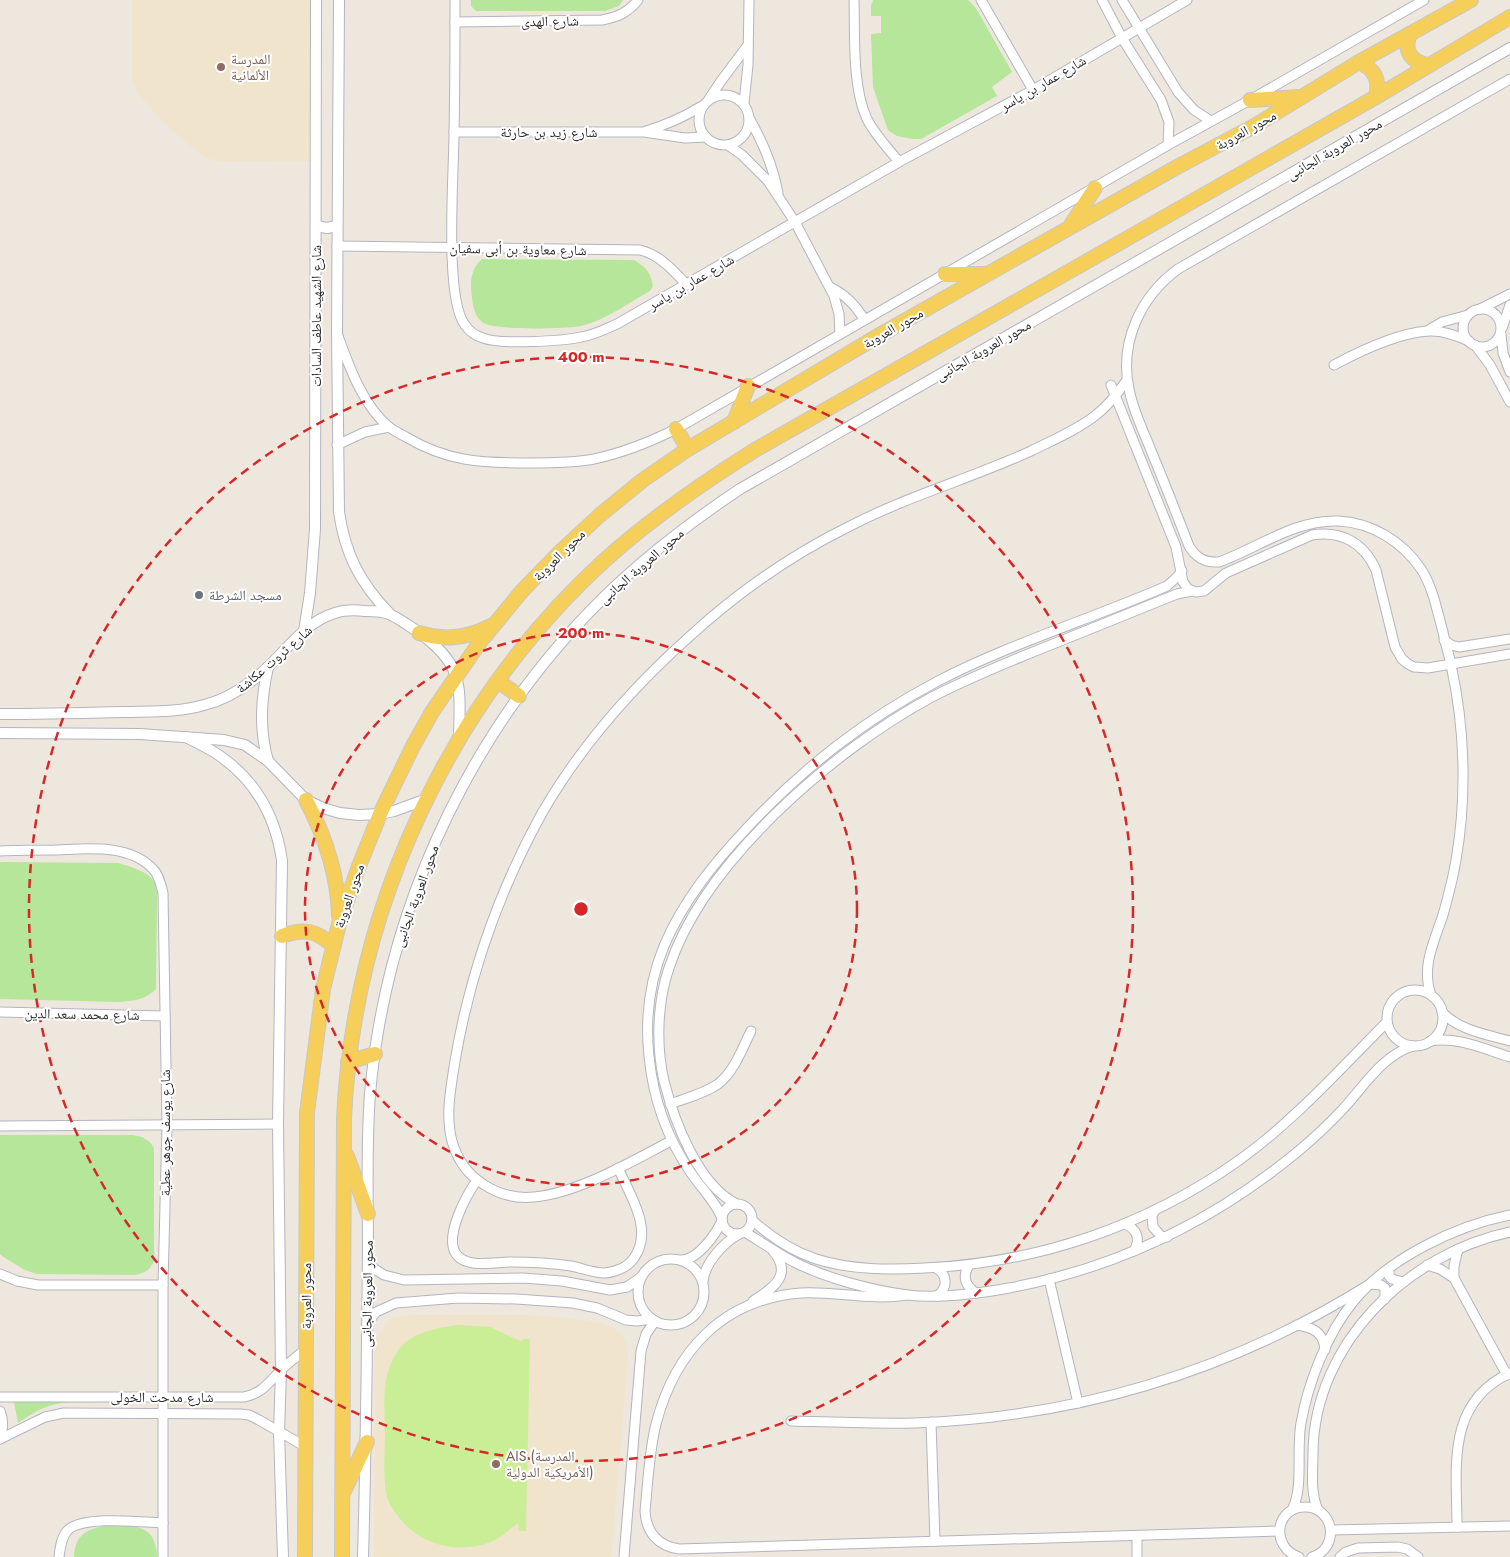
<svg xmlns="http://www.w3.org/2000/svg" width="1510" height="1557" viewBox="0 0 1510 1557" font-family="Jost,'Noto Naskh Arabic',sans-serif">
<rect width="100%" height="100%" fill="#eee7de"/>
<g fill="#f0e4cd">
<path d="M132 0H310L309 161 223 162 205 158 166 125 139 95 132 82Z"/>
<path d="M410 1315H524L559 1317 599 1323 611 1327 617 1330 624 1338 628 1349V1358L611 1557H374L375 1339 391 1318Z"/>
</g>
<g fill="#b5e699">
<path d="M471 0H623L619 6 605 11H476L471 6Z"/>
<path d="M873 0H968L976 8 1012 72 992 87 997 96 921 139H913L897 136 888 130 873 87 871 34 881 33V16H871V6Z"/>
<path d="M482 259 634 260C645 267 651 272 653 286L650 291C628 303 606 320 581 326 566 329 493 331 482 322 475 316 473 307 472 298 470 283 470 269 482 259Z"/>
<path d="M0 862 118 863C129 866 147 871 154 881 155 884 156 889 157 893L156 989C145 1000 134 1001 119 1002L0 999Z"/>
<path d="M0 1135H133C143 1137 149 1139 154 1148V1261C150 1270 145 1273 135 1275L37 1274 25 1270 2 1256 0 1254Z"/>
<path d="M13 1397 69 1399V1402C48 1404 35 1411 18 1423Z"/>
<path d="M108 1525C134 1526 156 1523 157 1557H74C75 1534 87 1529 108 1525Z"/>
</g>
<path fill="#caee95" d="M458 1325 490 1327 522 1342 523 1339H530L526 1531H519L518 1523C513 1527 508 1531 503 1535 473 1556 427 1550 403 1522 396 1514 388 1504 386 1493 383 1476 385 1448 385 1429 384 1403 382 1375 397 1352 410 1332 437 1328 458 1325Z"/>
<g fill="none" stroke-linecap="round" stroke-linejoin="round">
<defs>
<g id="minor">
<path d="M455 0C455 44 455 89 454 133 454 172 444 298 465 325 469 331 476 336 483 338 499 345 563 341 581 337 594 335 605 329 617 324L899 162 1033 90 1187 0"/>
<path d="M854 0C855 35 852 87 867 119 875 135 888 148 899 162"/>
<path d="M981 0 1033 90"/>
<path d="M1102 0 1122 38 1161 100 1169 122 1168 145"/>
<path d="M1122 0 1178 92 1194 110 1211 121"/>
<path d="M455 22 602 20C617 17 628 13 638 0"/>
<circle cx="724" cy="120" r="25"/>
<path d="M709 99 721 81 748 45"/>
<path d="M744 103 748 65 749 0"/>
<path d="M749 118C763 142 773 166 778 193"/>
<path d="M646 131C666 125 684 117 702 106"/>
<path d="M454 132H644L685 138 706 137"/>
<path d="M728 145 742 155 768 181 795 222 834 296 839 314 840 334"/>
<path d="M337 246 640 250C660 255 673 270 687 285"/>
<path d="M830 287C846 295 855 305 864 319"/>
<circle cx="1482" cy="328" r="19"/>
<path d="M1480 309 1510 294"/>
<path d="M1502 328 1510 305"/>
<path d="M1427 331 1442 322 1468 315"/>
<path d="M1501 334 1503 353 1510 372"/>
<path d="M338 336C349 366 363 406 389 427 394 431 401 434 406 437 448 462 482 463 530 463 551 463 573 463 594 459 622 453 650 442 676 429L1168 145 1250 100 1424 0"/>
<path d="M1475 345 1490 365 1510 402"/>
<path d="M1334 365C1360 351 1399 333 1428 331 1442 330 1456 335 1469 341"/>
<path d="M1111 385 1176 547 1183 582 1188 589 1196 592 1204 591 1226 573 1312 535C1341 530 1364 543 1376 570L1395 647 1402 659 1408 664 1414 667 1428 668 1510 654"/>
<path d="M337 445 365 432 389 427"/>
<path d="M1444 640 1451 645 1459 647 1510 639"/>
<path d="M0 851C18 850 36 850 54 850 86 849 128 843 153 869 159 875 161 885 163 893L167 1125 163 1285V1557"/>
<circle cx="1415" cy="1018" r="28"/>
<path d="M1431 995C1421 967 1434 942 1443 915 1448 897 1453 879 1456 860 1467 797 1465 728 1451 665 1449 654 1445 643 1443 632 1437 611 1433 587 1421 569 1402 541 1372 523 1339 521 1295 519 1258 548 1219 562 1205 563 1196 558 1189 546 1177 515 1165 484 1152 453 1144 432 1133 411 1129 389 1119 342 1141 296 1178 269L1510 79"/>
<path d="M0 1012 165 1016"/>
<path d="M1442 1012C1458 1030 1488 1035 1510 1041"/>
<path d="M1430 1041C1457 1036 1484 1049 1510 1057"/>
<path d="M670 1104C686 1098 704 1094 718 1084 734 1072 742 1049 751 1031"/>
<path d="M0 1126 278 1124"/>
<path d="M671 1141C632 1161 579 1193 534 1197 515 1199 498 1194 483 1184 467 1174 457 1159 452 1141 445 1115 451 1087 455 1061 470 973 499 891 542 813 580 747 632 688 689 637 737 593 791 555 850 526 908 496 972 478 1031 451 1053 440 1077 430 1096 415 1109 405 1118 393 1127 380"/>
<path d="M477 1180C466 1196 444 1236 456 1254 467 1269 494 1262 510 1262 531 1262 551 1263 571 1266 582 1268 593 1273 605 1273 616 1272 628 1267 634 1258 654 1230 630 1195 618 1168"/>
<path d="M737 1204C698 1186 674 1120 664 1081 656 1046 657 1003 669 968 704 861 835 749 932 697 973 676 1015 659 1058 642 1098 626 1137 610 1177 594L1192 591"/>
<circle cx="737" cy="1219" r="15"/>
<path d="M1155 1210 1152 1216 1153 1227 1161 1236 1167 1237"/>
<path d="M722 1219C717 1203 701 1188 691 1173 667 1138 653 1098 649 1056 645 1019 650 980 664 946 683 901 714 863 747 828 804 767 864 720 938 681 1012 643 1091 619 1167 586L1177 577 1182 571"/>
<path d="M752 1220C771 1237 792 1251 816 1259 851 1270 889 1270 925 1268 1038 1263 1146 1226 1238 1161 1294 1121 1339 1070 1387 1022"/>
<path d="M1125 1224C1137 1229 1141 1239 1134 1251"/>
<path d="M745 1232C761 1242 777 1253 794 1262 826 1278 870 1290 907 1295 940 1299 976 1294 1009 1288 1116 1268 1212 1222 1296 1153 1313 1139 1329 1124 1343 1109 1364 1086 1383 1055 1413 1046"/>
<circle cx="671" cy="1292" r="33"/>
<path d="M368 1260 373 1268 384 1275 404 1280 523 1278 562 1281 610 1290 627 1287 641 1277"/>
<path d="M681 1260C698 1260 715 1235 722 1221"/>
<path d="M969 1265C962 1276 965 1286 976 1293"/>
<path d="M1427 1265 1440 1269 1454 1278 1507 1375"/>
<path d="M936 1268C948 1275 948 1288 937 1296"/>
<path d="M1389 1269V1276L1392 1279 1403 1282"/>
<path d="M0 1274 17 1281 38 1285H163"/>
<path d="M1454 1278V1266L1458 1249"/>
<path d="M1049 1279 1078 1403"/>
<path d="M703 1281C705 1263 723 1243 739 1234"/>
<path d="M907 1295C871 1301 836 1291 801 1293 723 1299 675 1351 656 1424 649 1452 648 1482 645 1511 646 1532 658 1546 679 1549L1279 1531"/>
<path d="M753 1301C772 1289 794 1275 773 1251"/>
<path d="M367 1324 376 1312 396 1303 458 1298 516 1299 573 1303 597 1308 626 1320 637 1321 652 1319"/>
<path d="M1297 1325C1312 1327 1324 1332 1325 1350"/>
<path d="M0 1397H244C263 1393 269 1382 282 1369 289 1362 298 1356 306 1349"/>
<path d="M0 1411C4 1421 3 1429 0 1439"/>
<path d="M791 1421C832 1422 874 1424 915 1423 1079 1417 1231 1371 1370 1284L1381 1285 1385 1288V1299"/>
<path d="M931 1422 935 1541"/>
<path d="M0 1439 45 1417 64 1413 240 1414 249 1415 259 1420 306 1447"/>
<path d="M1292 1510C1304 1488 1296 1449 1301 1423 1308 1383 1327 1334 1353 1302 1388 1258 1456 1226 1510 1215"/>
<path d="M1318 1510C1310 1492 1313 1472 1313 1453 1314 1344 1407 1254 1510 1232"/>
<path d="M1457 1527C1457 1469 1445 1403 1510 1373"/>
<path d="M1331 1530 1510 1526"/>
<path d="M1137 1537V1557"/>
<path d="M59 1557C60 1549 61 1538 67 1531 81 1515 142 1522 163 1523"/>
<path d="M624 1557 641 1351 646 1334 655 1321"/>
<path d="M1299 1557C1270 1547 1275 1507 1305 1507 1335 1507 1340 1549 1312 1557"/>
<path d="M1340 1557 1346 1552 1358 1548 1398 1547 1407 1549 1418 1557"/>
</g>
<g id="tertiary">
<path d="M339 0 337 331 339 512C345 554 360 583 390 614"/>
<path d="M316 226 327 228 337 226"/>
<path d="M304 631 310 593 315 529 316 0"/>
<path d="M0 714C40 714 81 713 121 712 149 711 177 713 204 705 229 699 249 685 268 667 288 648 307 621 335 613 344 610 356 610 365 611 373 611 384 611 391 615 400 619 409 626 417 631 465 665 460 685 459 739"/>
<path d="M0 733 140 734 224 740 245 745 268 761 306 800 323 808 340 813 359 815 380 814 394 811 427 799"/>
<path d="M186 737C197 743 209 748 220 756 256 781 276 818 282 861L278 1124 281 1370 279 1433 283 1557"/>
<path d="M268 761C259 729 261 699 268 667"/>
<path d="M363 1557C366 1455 367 1352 368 1250 368 1198 366 1146 370 1094 387 900 478 713 621 581 658 547 698 517 740 489L1510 48"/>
</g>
<g id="primary">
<path d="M1410 34C1403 50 1411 63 1429 65"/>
<path d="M1359 62C1375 69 1380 80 1376 97"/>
<path d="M1250 100 1300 97"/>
<path d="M1071 225 1095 188"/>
<path d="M945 274H986"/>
<path d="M734 422 748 386"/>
<path d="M676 429 688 449"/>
<path d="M419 633C445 641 467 638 491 626"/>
<path d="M498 681 519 696"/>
<path d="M306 800C325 836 338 874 339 916"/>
<path d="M282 936C304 928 316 930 333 946"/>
<path d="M348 1062 375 1054"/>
<path d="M347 1156 368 1214"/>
<path d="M344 1491 367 1442"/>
<path d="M305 1557 307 1113 323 989 339 924 359 866 380 814 413 746 432 712 480 642 522 591 560 552 600 515 643 480 688 449 878 336 1177 167 1256 125 1359 62 1471 0"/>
<path d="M342 1557 344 1118C354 907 450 701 606 559 652 518 702 483 755 450L1376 97 1510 17"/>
</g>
</defs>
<use href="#minor" stroke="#b2b5c0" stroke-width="11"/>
<use href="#tertiary" stroke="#b2b5c0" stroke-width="12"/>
<use href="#primary" stroke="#c8c8c8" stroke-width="16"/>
<use href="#minor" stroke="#fff" stroke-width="9"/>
<use href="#tertiary" stroke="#fff" stroke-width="10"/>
<use href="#primary" stroke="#f6cf5b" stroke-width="14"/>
</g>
<g fill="none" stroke="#d62828" stroke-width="2.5" stroke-dasharray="9 6">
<circle cx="581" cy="909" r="276"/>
<circle cx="581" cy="909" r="552"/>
</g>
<g fill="#8d6e63" stroke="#fff" stroke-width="2">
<circle cx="221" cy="67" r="5"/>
<circle cx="496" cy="1464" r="5"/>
</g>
<circle fill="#6b7280" stroke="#fff" stroke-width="2" cx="199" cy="595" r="5"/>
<g text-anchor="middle" stroke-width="4" stroke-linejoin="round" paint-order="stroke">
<g font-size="14" fill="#2c2c2c" stroke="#fff">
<text transform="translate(550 21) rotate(-1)" y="5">شارع الهدى</text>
<text transform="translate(1043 83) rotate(-30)" y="5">شارع عمار بن ياسر</text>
<text transform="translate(1246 130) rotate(-29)" y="5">محور العروبة</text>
<text x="549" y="137">شارع زيد بن حارثة</text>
<text transform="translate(1334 149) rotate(-30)" y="5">محور العروبة الجانبى</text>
<text transform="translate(518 249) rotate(1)" y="5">شارع معاوية بن أبى سفيان</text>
<text transform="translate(691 282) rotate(-30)" y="5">شارع عمار بن ياسر</text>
<text transform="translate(316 316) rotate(-90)" y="5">شارع الشهيد عاطف السادات</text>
<text transform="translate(893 328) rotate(-30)" y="5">محور العروبة</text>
<text transform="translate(983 350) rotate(-30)" y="5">محور العروبة الجانبى</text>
<text transform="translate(559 555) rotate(-45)" y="5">محور العروبة</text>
<text transform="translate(641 566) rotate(-41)" y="5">محور العروبة الجانبى</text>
<text transform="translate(274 659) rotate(-41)" y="5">شارع ثروت عكاشة</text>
<text transform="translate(349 896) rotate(-71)" y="5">محور العروبة</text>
<text transform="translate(416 896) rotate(-70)" y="5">محور العروبة الجانبى</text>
<text transform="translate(82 1014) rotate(1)" y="5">شارع محمد سعد الدين</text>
<text transform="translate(165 1133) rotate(-90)" y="5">شارع يوسف جوهر عطية</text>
<text transform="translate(367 1294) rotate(-89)" y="5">محور العروبة الجانبى</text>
<text transform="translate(306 1296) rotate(-90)" y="5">محور العروبة</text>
<text x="162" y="1402">شارع مدحت الخولى</text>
</g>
<g font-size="14" fill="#785e54" stroke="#fff" text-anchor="start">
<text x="231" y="64">المدرسة<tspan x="231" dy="16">الألمانية</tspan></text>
<text x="506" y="1461">AIS (المدرسة<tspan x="506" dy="16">الأمريكية الدولية)</tspan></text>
</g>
<g font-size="14" fill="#5b616d" stroke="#fff" text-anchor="start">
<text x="209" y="600">مسجد الشرطة</text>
</g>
</g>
<circle cx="581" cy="909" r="8" fill="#d62828" stroke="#fff" stroke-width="2.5"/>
<g font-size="15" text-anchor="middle" font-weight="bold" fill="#d62828" stroke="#fff" stroke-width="4" stroke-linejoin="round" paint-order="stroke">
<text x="581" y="362">400 m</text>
<text x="581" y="638">200 m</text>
</g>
</svg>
